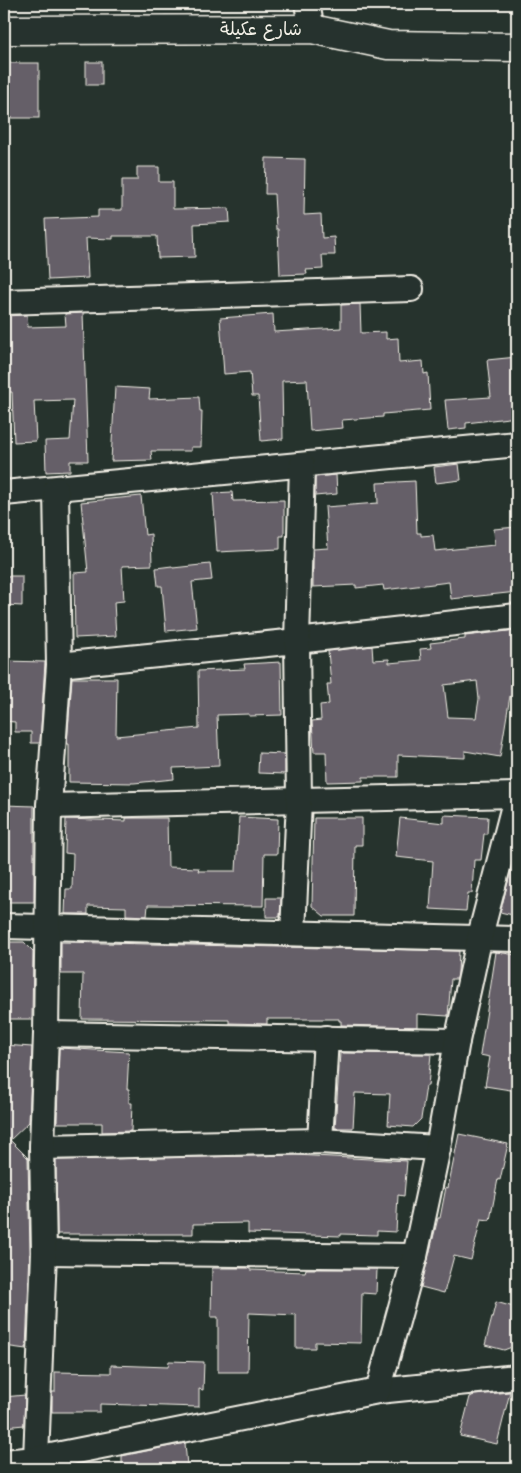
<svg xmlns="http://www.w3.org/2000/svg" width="521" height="1473" viewBox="0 0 521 1473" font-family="'Comic Neue','Playpen Sans Arabic',sans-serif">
<rect width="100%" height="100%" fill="#26332d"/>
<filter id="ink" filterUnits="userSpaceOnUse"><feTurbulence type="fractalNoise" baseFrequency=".02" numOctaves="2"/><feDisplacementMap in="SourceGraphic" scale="10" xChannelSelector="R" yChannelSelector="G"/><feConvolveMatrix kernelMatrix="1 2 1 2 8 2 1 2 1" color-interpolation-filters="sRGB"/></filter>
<g filter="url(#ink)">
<g fill="#655e67" stroke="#f4f1e8" fill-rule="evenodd">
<rect x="86" y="62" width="16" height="23"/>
<rect x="4" y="63" width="35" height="55"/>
<path d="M266 158 305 159 304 215 321 214 322 238 334 237 335 255H322L323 269 306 270 307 274 280 275 278 229H276L274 194H265Z"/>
<path d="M137 167H159V182H173V209L229 208 230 222 194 224 195 257 158 258 157 236H113V239L86 238 88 278 48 280 45 219 98 217V210H122V180H137Z"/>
<path d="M360 304 361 333 386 332V339L398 338 399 363 423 361 424 374 428 373 430 410 383 414V417L342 420 343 428 310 431 307 380 282 381 283 439 261 441 258 396H252L250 372 224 374 220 318 273 314 274 332 341 328V305Z"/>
<path d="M83 313 88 461H70V471L46 472 45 441 70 440 73 400 34 401 36 441 14 442 12 392H4V316L27 315 28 327 66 326 65 314Z"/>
<path d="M517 357V417L466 423V428L448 430 445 400 491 397 487 360Z"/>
<path d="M115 387 150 389 149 399 199 397 200 411H202L201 447H191V451H151L152 460 111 461Z"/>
<path d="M459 464 461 480 436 483 434 467Z"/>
<path d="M336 475 337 494 315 496V477Z"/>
<path d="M415 481 417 533H421V536L433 535 435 551 495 545 494 529 517 527V592L451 599 449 582 384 590 383 585 356 588V585L313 587V549L328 548 325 507 378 503 377 483Z"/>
<path d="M232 492 233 501 284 500V536H280V549L217 552 213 493Z"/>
<path d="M141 496 145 535 151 534 152 565 122 566 124 601 114 602 116 636 75 638 74 573 88 572 81 502Z"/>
<path d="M210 564 212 580 192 582 197 628 166 631 162 586H158L156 568 172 566 173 568Z"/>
<path d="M4 576H22V606L4 605Z"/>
<path d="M517 630V644L514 645 517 691H515V695L510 696 500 757 465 751V758L398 755V777H363V781L327 782 326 752H314L312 721 321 720 320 705 329 704 327 684H331L328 651 372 646 373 660 389 659V663L421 660 420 649 431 648 430 643 465 639V636ZM477 681 479 699 476 718 448 717 444 685Z"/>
<path d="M4 661 45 662 40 743H31V732H15V722L4 721Z"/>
<path d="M281 662 282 715 249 716V714L217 715 219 766 173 768 174 779 134 783 69 782V744H67L72 678H117L116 736 199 728 198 671 245 669 244 664Z"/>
<path d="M259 753 285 754V774L258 773Z"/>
<path d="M4 805 34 806V902H4L7 833H4Z"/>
<path d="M444 815 488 817 487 834H484L481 860H474L472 893H468L466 911 430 909 433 861 396 857 400 818 444 823Z"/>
<path d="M239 817 278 819 277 854H264L263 906 148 905 147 916 126 915V907L88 906V914H65L66 889H72L73 854 65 853 66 819 126 821V818H167L168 867 199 868 198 871H236Z"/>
<path d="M314 818H362V845H355L354 916H324L312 906Z"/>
<path d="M512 867H517V916L500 912Z"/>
<path d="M266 898H281L280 917H266Z"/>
<path d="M4 942H24L33 951 32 1019H4Z"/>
<path d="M61 942 459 951 458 973 457 979H451L448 1016 417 1014V1027L341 1025V1021H339V1019H267V1024L229 1023V1020L82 1019 83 974H61Z"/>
<path d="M496 952 517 955V1091L485 1086 490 1057 480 1055Z"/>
<path d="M4 1045 32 1047 29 1122 10 1140 28 1158 30 1252 26 1349 4 1346Z"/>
<path d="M59 1048 129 1052 127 1089H129V1103H132L131 1131 102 1132V1123H57Z"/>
<path d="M340 1053 431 1054 428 1086H426L421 1119 413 1127 388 1125 390 1094 355 1093 353 1128H335Z"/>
<path d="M459 1134 508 1144 500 1180 498 1179 490 1220 481 1219 471 1260 454 1256 444 1293 421 1287 438 1218H440L446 1187 448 1188Z"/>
<path d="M295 1155 407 1161 404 1196 398 1195 396 1232 377 1231V1235L341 1234V1236L248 1233V1223L193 1224V1234H57L56 1160Z"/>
<path d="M212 1268H250V1270L305 1272 306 1269H377L376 1294 362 1293 361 1343 315 1342V1348H296V1315L249 1313 248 1372H218V1317H211Z"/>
<path d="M496 1302 517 1308V1345L504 1350 485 1345Z"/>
<path d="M169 1361 204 1362 203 1390 199 1389V1407L100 1404V1412H52V1392H55V1372L111 1373V1365L168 1367Z"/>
<path d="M510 1392 497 1444 460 1436 470 1397 474 1395Z"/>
<path d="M25 1395 24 1425 4 1427V1397Z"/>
<path d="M185 1443 187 1466 155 1469H122V1456Z"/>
</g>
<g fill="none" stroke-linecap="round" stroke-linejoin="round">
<defs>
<g id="street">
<path d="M307 4 312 29"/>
<path d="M4 302 411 289"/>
<path d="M4 493 517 444"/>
<path d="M59 665 297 641 517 616"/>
<path d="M49 806 517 795"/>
<path d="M4 926 517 939"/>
<path d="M293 933 299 800 297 641 302 465"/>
<path d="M46 1034 457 1041"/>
<path d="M320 1141 326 1038"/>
<path d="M42 1147 320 1141 438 1148"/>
<path d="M44 1252 415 1256"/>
<path d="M378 1391 517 1377"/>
<path d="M36 1459 44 1252 42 1147 46 1034 49 806 59 665 56 489"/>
<path d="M4 1462 36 1459 378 1391 415 1256 438 1148 457 1041 480 936 517 794"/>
</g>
<path id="secondary" d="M4 30 312 29 388 45 517 47"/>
</defs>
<use href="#street" stroke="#f4f1e8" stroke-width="28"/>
<use href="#secondary" stroke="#f4f1e8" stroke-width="31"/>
<use href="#street" stroke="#26332d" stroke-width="24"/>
<use href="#secondary" stroke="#26332d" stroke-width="28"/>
</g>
</g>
<g text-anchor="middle" stroke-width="4" stroke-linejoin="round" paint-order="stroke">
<g font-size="18" fill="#f4f1e8" stroke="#26332d">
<text x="261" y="35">شارع عكيلة</text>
</g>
</g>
<rect width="521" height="1473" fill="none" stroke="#26332d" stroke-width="20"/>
<rect x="10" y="10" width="501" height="1453" fill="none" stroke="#f4f1e8" stroke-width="2" filter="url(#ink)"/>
</svg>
